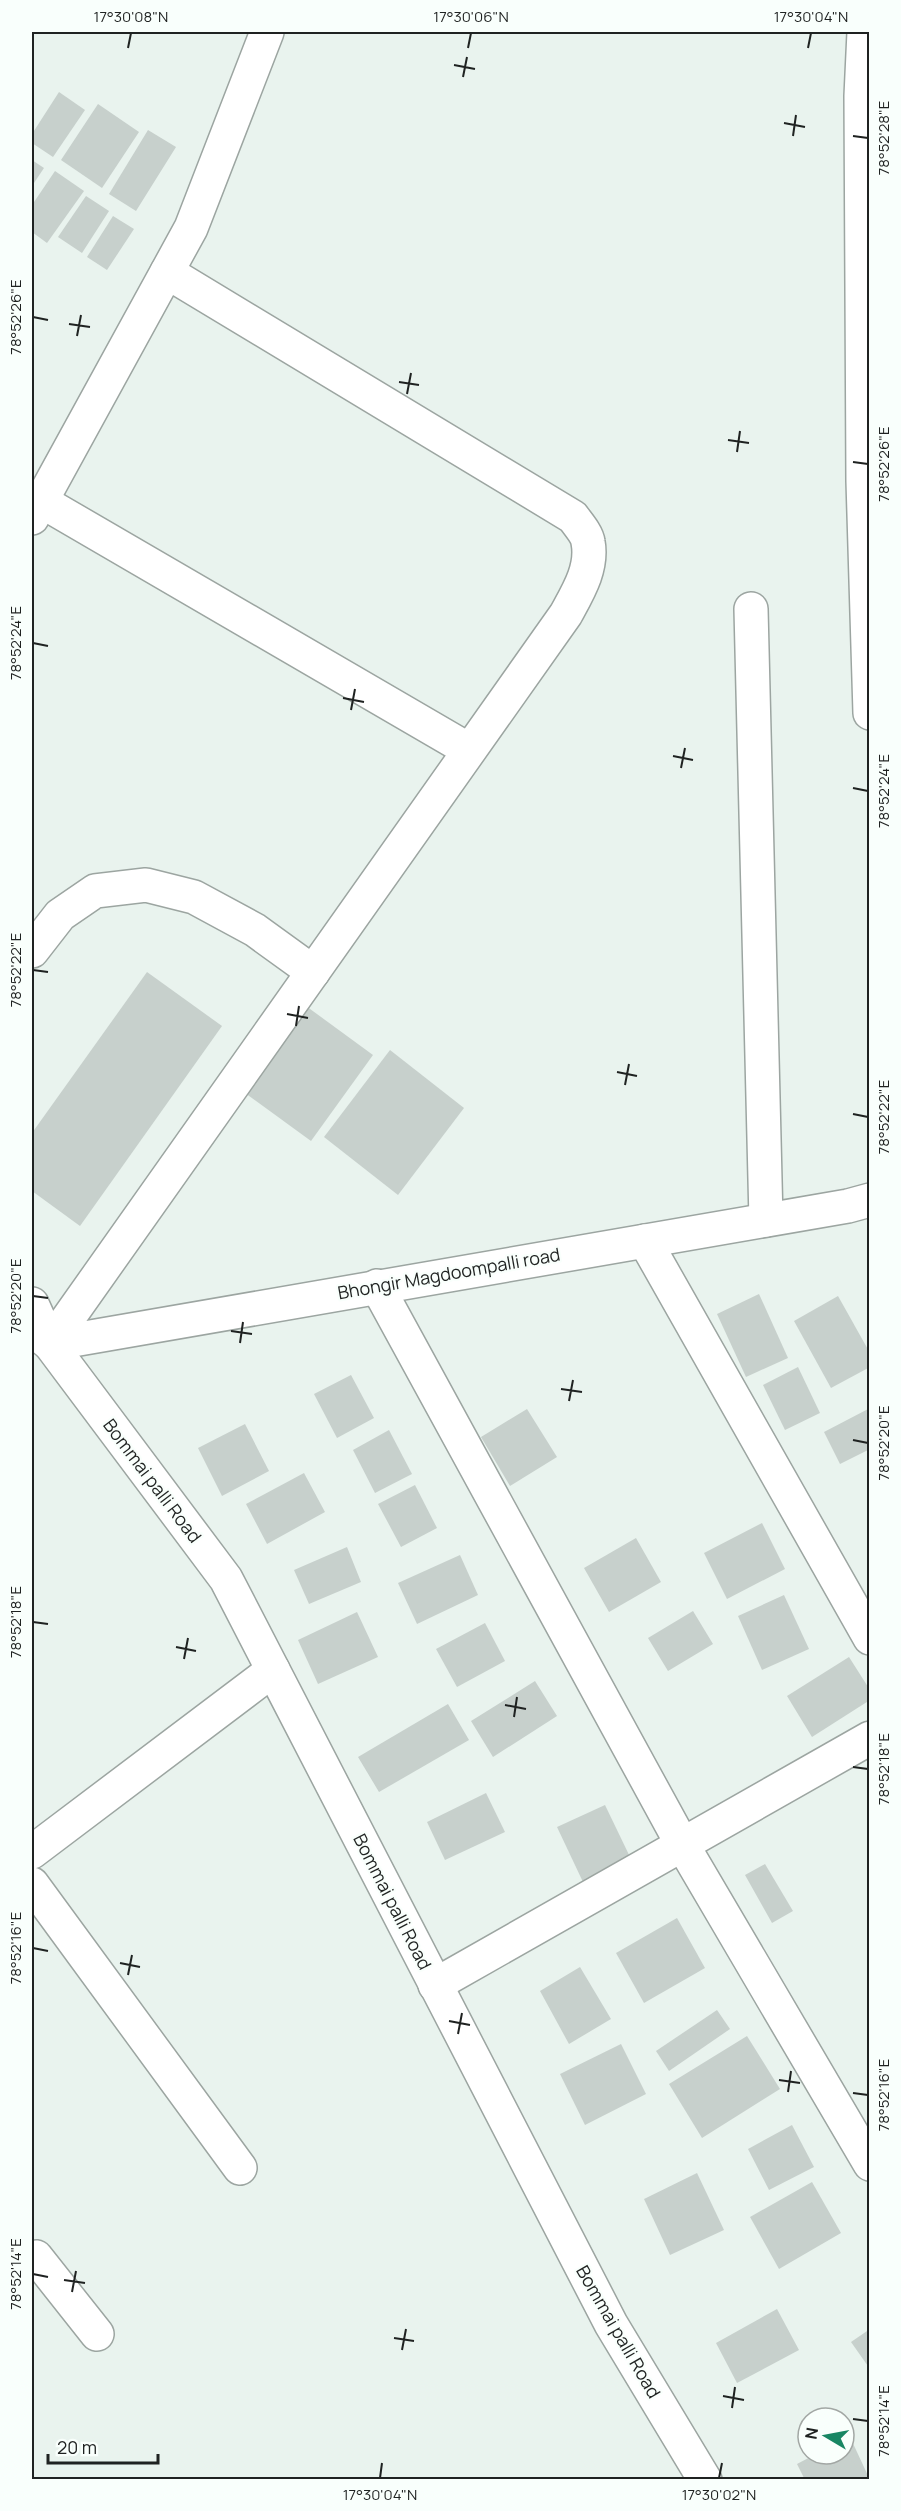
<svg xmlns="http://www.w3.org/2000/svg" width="901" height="2511" viewBox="0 0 901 2511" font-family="Manrope,sans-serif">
<rect width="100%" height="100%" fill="#e9f3ee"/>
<g fill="#c7d0cc">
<path d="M59 92 85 110 53 157 32 143V134Z"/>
<path d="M98 104 139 132 102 188 61 160Z"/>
<path d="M148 130 176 147 136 211 109 194Z"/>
<path d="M32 160 44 168 32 186Z"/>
<path d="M55 171 84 191 47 243 32 232V205Z"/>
<path d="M86 196 109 211 82 253 58 237Z"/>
<path d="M113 216 134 229 107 270 87 257Z"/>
<path d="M147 972 222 1026 80 1226 32 1191V1133Z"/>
<path d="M306 1006 373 1055 311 1141 245 1093Z"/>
<path d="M390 1050 464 1108 398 1195 324 1137Z"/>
<path d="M759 1294 788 1358 746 1377 717 1314Z"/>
<path d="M838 1296 870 1353V1367L831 1388 794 1321Z"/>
<path d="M798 1367 820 1413 785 1430 763 1385Z"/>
<path d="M351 1375 374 1418 337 1438 314 1394Z"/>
<path d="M870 1408V1449L840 1464 824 1432Z"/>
<path d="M527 1409 557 1457 510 1486 481 1437Z"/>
<path d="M245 1424 269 1471 222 1496 198 1448Z"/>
<path d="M389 1430 412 1474 375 1493 353 1450Z"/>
<path d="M304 1473 325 1512 267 1544 246 1504Z"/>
<path d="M415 1485 437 1528 401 1547 378 1504Z"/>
<path d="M762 1523 785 1569 727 1599 704 1553Z"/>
<path d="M636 1538 661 1582 609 1612 584 1568Z"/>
<path d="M347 1547 361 1582 309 1604 294 1570Z"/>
<path d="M460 1555 478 1595 417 1624 398 1583Z"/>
<path d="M784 1595 809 1649 762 1670 738 1616Z"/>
<path d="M693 1611 713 1644 668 1671 648 1638Z"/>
<path d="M357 1612 378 1657 318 1684 298 1640Z"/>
<path d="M485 1623 505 1661 457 1687 436 1649Z"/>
<path d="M849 1657 870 1690V1700L812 1737 787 1696Z"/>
<path d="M535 1681 557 1716 493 1757 471 1721Z"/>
<path d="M448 1704 469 1740 379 1792 358 1757Z"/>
<path d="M486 1793 505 1832 445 1860 427 1822Z"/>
<path d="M605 1805 631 1859 583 1882 557 1827Z"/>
<path d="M765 1864 793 1911 772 1923 745 1875Z"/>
<path d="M677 1918 705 1968 644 2003 616 1953Z"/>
<path d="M580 1967 611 2019 569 2044 540 1991Z"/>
<path d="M717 2010 730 2029 669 2071 656 2051Z"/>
<path d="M747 2036 780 2089 702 2138 669 2084Z"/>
<path d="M621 2044 646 2094 585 2125 560 2074Z"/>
<path d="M792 2125 814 2167 769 2190 748 2149Z"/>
<path d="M697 2173 724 2230 670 2255 644 2199Z"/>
<path d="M812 2182 841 2233 779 2269 750 2217Z"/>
<path d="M777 2309 799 2350 737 2383 716 2343Z"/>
<path d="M870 2329V2369L851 2342Z"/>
<path d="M850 2437 870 2480H805L797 2464 816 2454H844V2440Z"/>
</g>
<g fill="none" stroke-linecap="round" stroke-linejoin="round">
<defs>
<g id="minor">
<path d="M864 32 861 96 863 481 870 713"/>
<path d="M41 501 469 750"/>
<path d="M32 518 191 228 267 32"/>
<path d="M751 609 766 1220"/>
<path d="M32 951 60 915 95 891 146 885 194 897 255 930 313 972"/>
<path d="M645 1241 870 1638"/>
<path d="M377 1286 682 1844 870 2164"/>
<path d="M32 1304 50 1344 226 1579 611 2324 705 2480"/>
<path d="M40 1336 50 1344 848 1206 870 1200"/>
<path d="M50 1344 566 614C578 592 593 568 588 542 587 534 578 524 573 517L167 272"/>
<path d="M32 1852 273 1670"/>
<path d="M32 1884 240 2168"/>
<path d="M435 1985 870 1738"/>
<path d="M36 2257 97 2334"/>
</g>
</defs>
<use href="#minor" stroke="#9ca5a1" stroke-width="36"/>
<use href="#minor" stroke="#fff" stroke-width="33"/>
</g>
<path fill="none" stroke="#1f2221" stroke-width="2" d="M128 48 131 33M468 48 471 33M808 48 811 33M454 65 475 69M463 77 467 57M784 123 805 127M793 136 796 115M853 136 868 138M33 317 48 320M69 324 90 327M77 336 81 315M399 382 419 385M407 394 411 373M728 440 749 443M737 452 740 431M853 462 868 464M33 643 48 646M343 698 364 702M351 710 355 689M673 756 693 760M681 768 685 748M853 788 868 791M33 970 48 972M287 1014 308 1018M296 1026 299 1006M617 1072 637 1076M625 1085 629 1064M853 1114 868 1117M33 1296 48 1298M231 1331 252 1334M240 1343 243 1322M561 1389 582 1392M569 1401 573 1380M853 1440 868 1443M33 1622 48 1624M176 1647 196 1651M184 1659 188 1638M505 1705 526 1709M514 1717 517 1697M853 1767 868 1769M33 1948 48 1951M120 1963 140 1967M128 1975 132 1955M449 2021 470 2025M458 2034 462 2013M779 2080 800 2083M788 2092 791 2071M853 2093 868 2095M33 2274 48 2277M64 2280 85 2283M72 2292 76 2271M394 2338 414 2341M402 2350 406 2329M723 2396 744 2400M732 2408 735 2387M853 2419 868 2421M380 2478 382 2463M719 2478 722 2463"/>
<g text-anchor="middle" stroke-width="4.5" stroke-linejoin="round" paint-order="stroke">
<g font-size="18" fill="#1f2221" stroke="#f9fffc">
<text transform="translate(449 1274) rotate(-10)" y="6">Bhongir Magdoompalli road</text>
<text transform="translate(152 1481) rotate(53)" y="6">Bommai palli Road</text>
<text transform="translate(392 1902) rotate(63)" y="6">Bommai palli Road</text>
<text transform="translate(618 2332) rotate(60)" y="6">Bommai palli Road</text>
</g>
</g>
<rect width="901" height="2511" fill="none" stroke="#f9fffc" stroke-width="66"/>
<g transform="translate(826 2436) rotate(280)"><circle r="28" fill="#f9fffc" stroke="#a2a7a4" stroke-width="1.5"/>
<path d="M0-4.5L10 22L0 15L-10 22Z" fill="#188663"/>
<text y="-9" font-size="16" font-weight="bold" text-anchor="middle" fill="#1f2221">N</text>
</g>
<path d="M48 2454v9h110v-9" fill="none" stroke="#1f2221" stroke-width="3"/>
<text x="57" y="2454" font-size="18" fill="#1f2221" stroke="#f9fffc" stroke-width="4.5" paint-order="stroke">20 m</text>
<rect x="33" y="33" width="835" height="2445" fill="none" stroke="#1f2221" stroke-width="2"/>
<g font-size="15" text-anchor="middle" fill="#1f2221">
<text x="131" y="22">17°30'08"N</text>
<text x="471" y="22">17°30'06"N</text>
<text x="811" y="22">17°30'04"N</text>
<text transform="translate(884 138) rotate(-90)" y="5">78°52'28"E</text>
<text transform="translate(16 317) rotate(-90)" y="5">78°52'26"E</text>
<text transform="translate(884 464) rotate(-90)" y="5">78°52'26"E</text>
<text transform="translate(16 643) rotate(-90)" y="5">78°52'24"E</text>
<text transform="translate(884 791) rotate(-90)" y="5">78°52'24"E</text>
<text transform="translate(16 970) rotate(-90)" y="5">78°52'22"E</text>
<text transform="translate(884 1117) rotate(-90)" y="5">78°52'22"E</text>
<text transform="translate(16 1296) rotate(-90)" y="5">78°52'20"E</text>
<text transform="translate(884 1443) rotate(-90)" y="5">78°52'20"E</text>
<text transform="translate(16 1622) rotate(-90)" y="5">78°52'18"E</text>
<text transform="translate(884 1769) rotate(-90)" y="5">78°52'18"E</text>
<text transform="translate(16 1948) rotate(-90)" y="5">78°52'16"E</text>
<text transform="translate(884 2095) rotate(-90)" y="5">78°52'16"E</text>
<text transform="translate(16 2274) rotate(-90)" y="5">78°52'14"E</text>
<text transform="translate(884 2421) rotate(-90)" y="5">78°52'14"E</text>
<text x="380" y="2500">17°30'04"N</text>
<text x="719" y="2500">17°30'02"N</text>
</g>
</svg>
